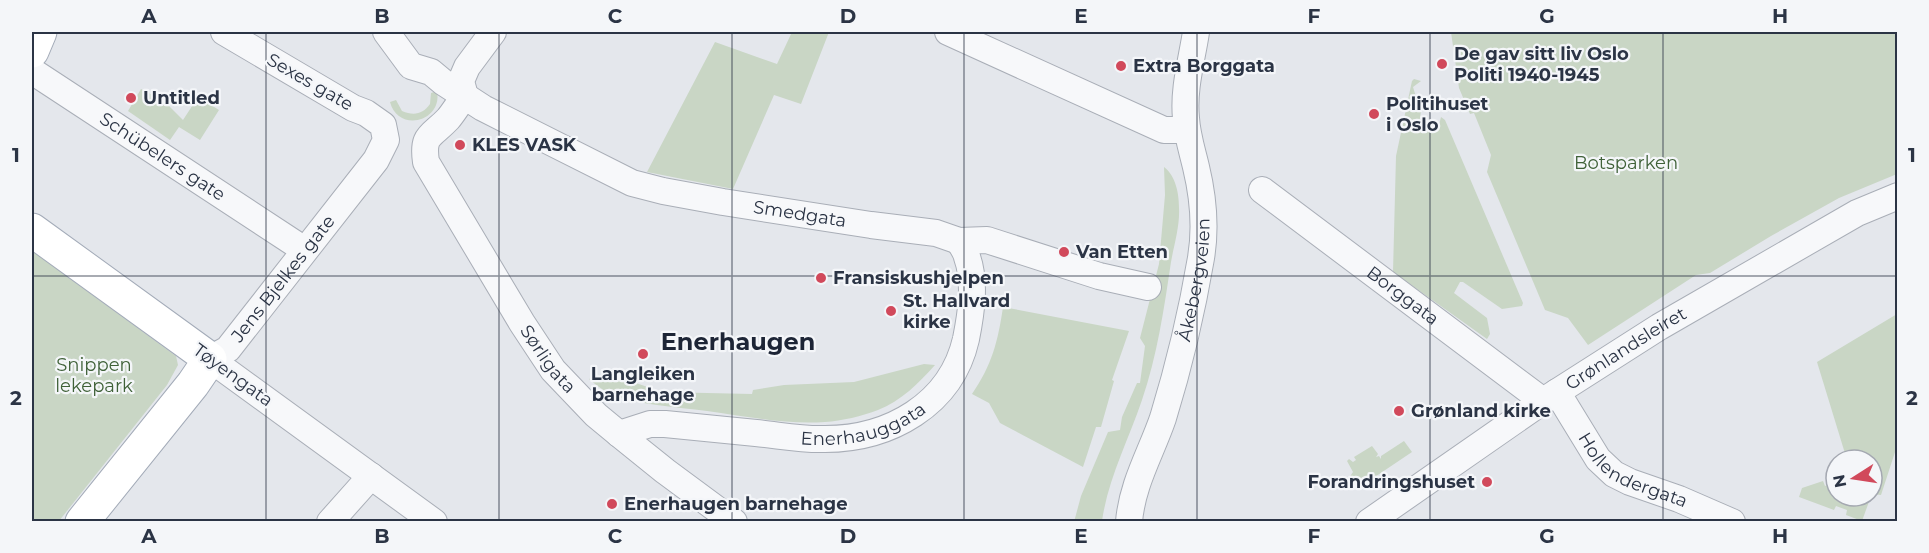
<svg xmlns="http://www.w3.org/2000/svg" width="1929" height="553" viewBox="0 0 1929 553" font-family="Montserrat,sans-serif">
<rect width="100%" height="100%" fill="#e4e7ec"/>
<g fill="#c9d6c5">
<path d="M792 32H829L801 104 774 95 733 189 647 172 715 42 777 64Z"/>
<path d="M1451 32H1897V174L1839 198 1771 236 1710 273 1696 275 1588 345 1568 318 1545 310 1487 172 1491 155 1474 113 1470 114 1459 88Z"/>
<path d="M1414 79 1421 81 1413 87 1417 100 1422 105 1419 124 1438 129 1441 117 1445 120 1523 303 1522 306 1502 309 1463 282H1460L1454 293 1487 318 1490 334 1487 339 1393 272 1396 156 1412 81Z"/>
<path d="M141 89 164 101 183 120 198 97 219 110 200 140 179 127 170 140 128 111Z"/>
<path d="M437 91C443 122 398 133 390 102L396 100 402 111C414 116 423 114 430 104L431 93Z"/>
<path d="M1164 167C1176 176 1179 194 1179 208 1180 226 1174 245 1171 262 1164 309 1157 356 1142 400 1128 441 1108 479 1102 521L1074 522 1081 496 1108 432 1120 430 1122 417 1137 383H1140L1145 346 1140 338 1159 264 1165 195Z"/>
<path d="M32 251 176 356 178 365 167 385 59 521H32Z"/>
<path d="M1003 307 1129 331 1112 380 1114 381 1101 427H1096L1083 467 1000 423 989 403 972 394C992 365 998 341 1003 307Z"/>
<path d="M1897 314V446L1881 495 1872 494V460H1847L1817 362Z"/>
<path d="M924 364 935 365C919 383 901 401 878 410 862 416 842 421 825 422 786 425 745 416 707 411 675 407 642 405 612 395 604 391 596 385 589 379L607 373 662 392 752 394 753 390 784 385 854 382Z"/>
<path d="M1404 441 1412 452 1357 489 1349 478 1353 472 1347 461 1349 459 1353 462 1356 460 1354 457 1372 446 1378 454 1376 457 1379 456 1381 459V456Z"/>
<path d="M1823 481 1825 486 1836 482V496H1871L1862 521 1846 515 1847 510 1836 506 1834 510 1799 497 1802 488Z"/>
</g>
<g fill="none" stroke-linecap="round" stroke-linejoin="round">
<defs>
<g id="minor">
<path id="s1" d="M386 32 411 66 431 72 443 82 483 108 632 183 663 191 723 202 871 225 936 233 959 241 987 240 1099 276 1148 287"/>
<path id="s2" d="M493 32 467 67 461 81 465 96C459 103 454 112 448 119 431 137 422 134 426 162L522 323 553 370 596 415 619 434 665 471 734 522"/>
<path d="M948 32 1164 130H1187"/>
<path id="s3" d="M32 71 294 243"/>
<path id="s4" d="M1262 190 1543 401"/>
<path id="s5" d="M210 359 228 349 376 160 386 140 383 125 366 113 353 108 224 32"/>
<path d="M210 359 434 522"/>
<path id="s6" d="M1557 392 1598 459 1614 474 1630 482 1679 499 1732 522"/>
<path id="s7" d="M619 434 650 424H665C695 427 726 430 756 433 778 435 802 440 825 439 889 439 951 405 966 339 971 314 976 282 967 257 966 252 962 246 959 241"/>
<path d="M330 522 371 476"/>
<path id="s8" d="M1129 522C1132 484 1151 453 1163 418 1179 366 1192 311 1201 258 1206 228 1203 196 1196 167 1192 150 1187 135 1186 118 1183 89 1192 59 1196 32"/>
<path id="s9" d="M1369 522 1543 401 1659 327 1857 213 1898 196"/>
</g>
<g id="major">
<path d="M32 51 40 32"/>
<path d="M32 230 210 359 193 384 82 522"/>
</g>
</defs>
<use href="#minor" stroke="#a9aeb7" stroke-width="28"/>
<use href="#major" stroke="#a3abb8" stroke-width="35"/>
<use href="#minor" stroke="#f7f8fa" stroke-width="26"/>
<use href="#major" stroke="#fff" stroke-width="33"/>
</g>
<path fill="none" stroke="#2b3445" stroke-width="1.5" stroke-opacity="0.55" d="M266 32V522M499 32V522M732 32V522M964 32V522M1197 32V522M1430 32V522M1663 32V522M32 276H1898"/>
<g fill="#d1495b" stroke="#f4f6f9" stroke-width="2">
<circle cx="1442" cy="64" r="6"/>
<circle cx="1121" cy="66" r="6"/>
<circle cx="131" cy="98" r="6"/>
<circle cx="1374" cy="114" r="6"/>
<circle cx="460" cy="145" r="6"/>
<circle cx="1064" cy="252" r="6"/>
<circle cx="821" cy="278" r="6"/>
<circle cx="891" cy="311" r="6"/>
<circle cx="643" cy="354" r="6"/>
<circle cx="1399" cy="411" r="6"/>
<circle cx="1487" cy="482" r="6"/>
<circle cx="612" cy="504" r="6"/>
</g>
<g text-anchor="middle" stroke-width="4.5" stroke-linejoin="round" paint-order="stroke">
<g font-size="18" font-weight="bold" fill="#2b3445" stroke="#f4f6f9" text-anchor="start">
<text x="1454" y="60">De gav sitt liv Oslo<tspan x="1454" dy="21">Politi 1940-1945</tspan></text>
<text x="1133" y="72">Extra Borggata</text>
<text x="143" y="104">Untitled</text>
<text x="1386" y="110">Politihuset<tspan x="1386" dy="21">i Oslo</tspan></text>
<text x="472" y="151">KLES VASK</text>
<text x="1076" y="258">Van Etten</text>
<text x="833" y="284">Fransiskushjelpen</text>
<text x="903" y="307">St. Hallvard<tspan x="903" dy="21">kirke</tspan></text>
<text x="643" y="380" text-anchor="middle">Langleiken<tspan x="643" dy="21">barnehage</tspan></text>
<text x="1411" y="417">Grønland kirke</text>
<text x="1475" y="488" text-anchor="end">Forandringshuset</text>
<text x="624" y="510">Enerhaugen barnehage</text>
</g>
<g font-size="18" fill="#2b3445" stroke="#f4f6f9">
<text transform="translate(310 82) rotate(30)" y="6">Sexes gate</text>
<text dy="6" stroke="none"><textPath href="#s3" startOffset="156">Schübelers gate</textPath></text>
<text dy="6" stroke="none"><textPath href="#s1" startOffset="464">Smedgata</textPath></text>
<text dy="6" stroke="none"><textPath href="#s5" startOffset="110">Jens Bjelkes gate</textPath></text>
<text dy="6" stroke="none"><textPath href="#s8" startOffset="252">Åkebergveien</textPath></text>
<text dy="6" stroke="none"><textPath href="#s4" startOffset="176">Borggata</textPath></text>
<text dy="6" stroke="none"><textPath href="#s9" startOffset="310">Grønlandsleiret</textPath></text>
<text dy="6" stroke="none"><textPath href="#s2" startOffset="387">Sørligata</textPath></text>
<text transform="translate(233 375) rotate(36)" y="6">Tøyengata</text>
<text dy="6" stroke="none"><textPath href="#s7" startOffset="249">Enerhauggata</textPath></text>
<text dy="6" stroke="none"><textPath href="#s6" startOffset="114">Hollendergata</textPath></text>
</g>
<g font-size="18" fill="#3f6138" stroke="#f4f6f9">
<text x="1626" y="169">Botsparken</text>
<text x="94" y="371">Snippen<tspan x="94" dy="21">lekepark</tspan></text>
</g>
<g font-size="24" font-weight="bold" fill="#1d2536" stroke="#f4f6f9">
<text x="738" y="350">Enerhaugen</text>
</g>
</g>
<rect width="1929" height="553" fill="none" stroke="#f4f6f9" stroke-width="66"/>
<g transform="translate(1854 478) rotate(258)"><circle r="28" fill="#f4f6f9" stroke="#a4a8b1" stroke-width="1.5"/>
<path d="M0-4.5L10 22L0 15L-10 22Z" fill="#d1495b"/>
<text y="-9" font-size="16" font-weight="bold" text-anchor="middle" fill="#2b3445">N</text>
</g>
<rect x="33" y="33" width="1863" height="487" fill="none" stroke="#2b3445" stroke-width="2"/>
<g font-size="20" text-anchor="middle" font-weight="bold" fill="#2b3445">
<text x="149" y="23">A</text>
<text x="382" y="23">B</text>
<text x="615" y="23">C</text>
<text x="848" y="23">D</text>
<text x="1081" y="23">E</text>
<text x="1314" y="23">F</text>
<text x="1547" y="23">G</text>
<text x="1780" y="23">H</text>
<text x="16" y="162">1</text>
<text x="1912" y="162">1</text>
<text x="16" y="405">2</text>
<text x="1912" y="405">2</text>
<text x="149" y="543">A</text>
<text x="382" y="543">B</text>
<text x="615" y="543">C</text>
<text x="848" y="543">D</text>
<text x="1081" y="543">E</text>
<text x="1314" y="543">F</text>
<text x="1547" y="543">G</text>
<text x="1780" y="543">H</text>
</g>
</svg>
